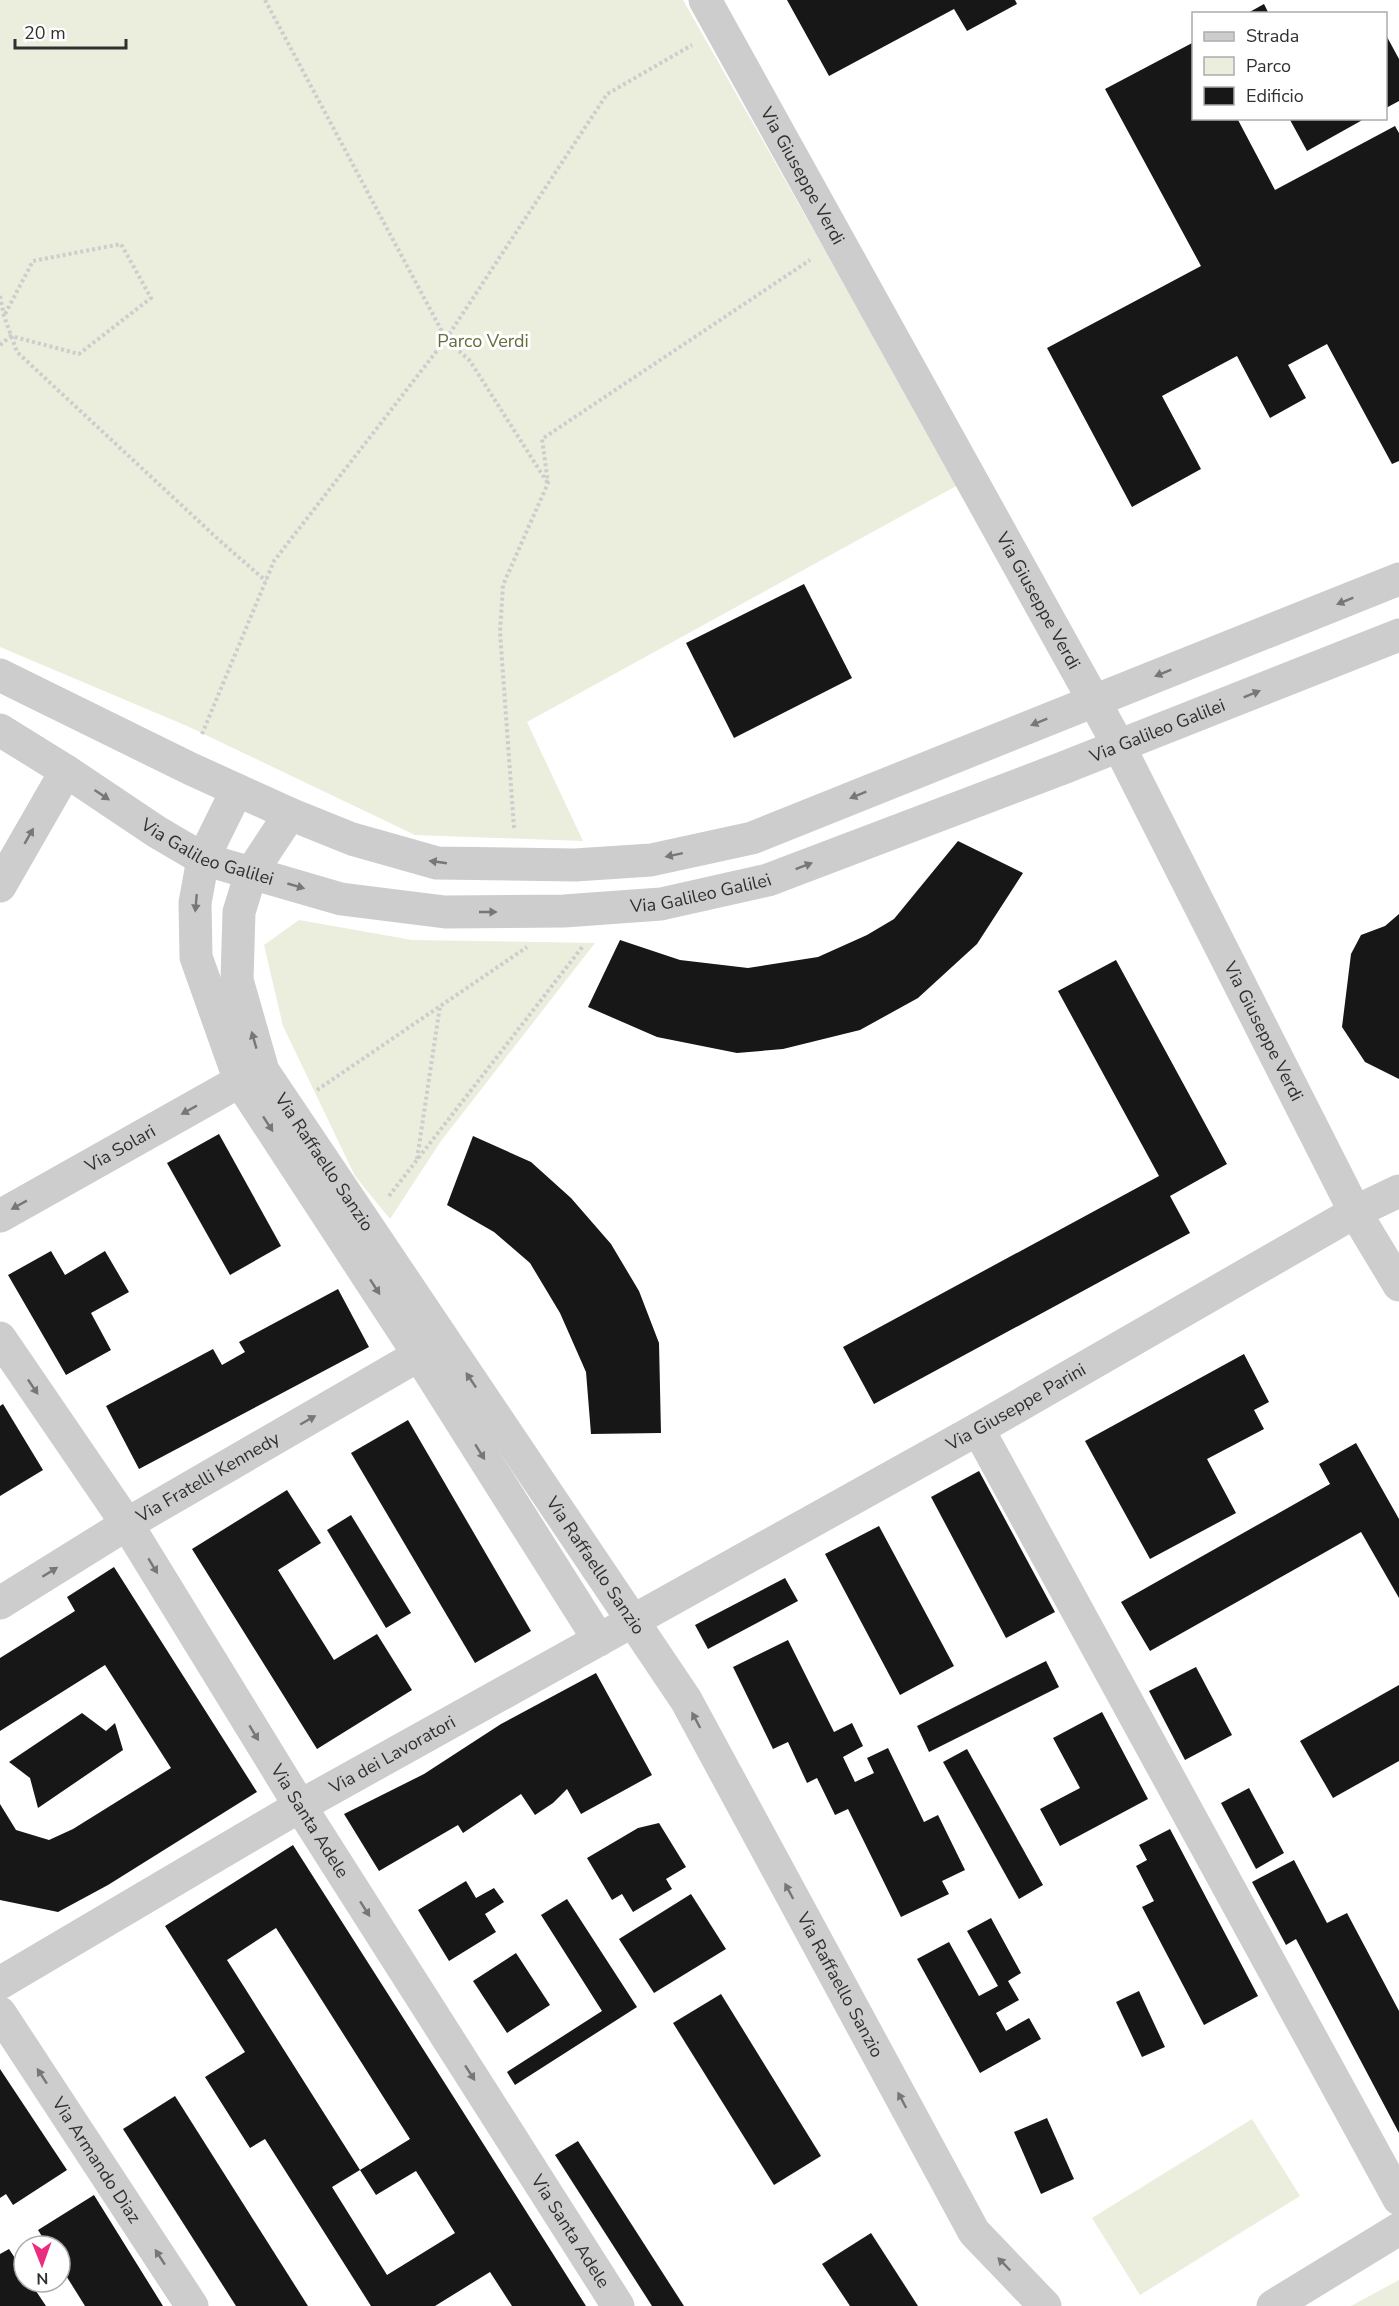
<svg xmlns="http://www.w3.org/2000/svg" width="1399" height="2306" viewBox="0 0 1399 2306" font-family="'Nunito Sans',sans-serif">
<rect width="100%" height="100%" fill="#fff"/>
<g fill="#ebeddd">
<path d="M0 0H683L958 485 527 722 583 841 415 835 187 726 0 647Z"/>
<path d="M299 920 412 940 595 943 441 1141 390 1219 355 1176 283 1026 264 945Z"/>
<path d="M1252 2119 1300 2196 1140 2295 1092 2218Z"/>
<path d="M1399 2280V2306H1351Z"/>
</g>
<g fill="#171717" fill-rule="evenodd">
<path d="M787 0H1015L1017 4 967 31 954 9 829 76Z"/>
<path d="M1264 4 1269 14H1246Z"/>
<path d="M1386 35 1399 59V101L1386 108Z"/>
<path d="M1194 42V118H1237L1275 190 1395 126 1399 133V461L1392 464 1327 344 1288 365 1306 398 1270 418 1237 356 1162 396 1201 469 1132 507 1047 348 1201 266 1105 89Z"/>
<path d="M1289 118H1366L1307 151Z"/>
<path d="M804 584 852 678 734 738 686 643Z"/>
<path d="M958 841 1023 873 977 944 918 998 860 1030 783 1049 737 1053 657 1037 588 1007 620 940 680 960 748 968 818 957 867 935 894 919Z"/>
<path d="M1399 914V1079L1365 1062 1342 1027 1351 954 1361 935 1385 926Z"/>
<path d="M1116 960 1227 1164 1170 1196 1190 1233 874 1404 843 1347 1159 1176 1058 991Z"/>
<path d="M219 1134 281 1246 230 1275 167 1163Z"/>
<path d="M473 1136 531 1162 571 1198 611 1244 639 1291 659 1343 661 1433 591 1434 586 1372 560 1313 530 1263 494 1232 447 1205Z"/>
<path d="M51 1251 65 1275 105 1251 129 1292 91 1313 111 1350 66 1375 8 1275Z"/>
<path d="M338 1289 369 1347 139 1469 106 1406 213 1349 222 1365 245 1352 239 1342Z"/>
<path d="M1244 1354 1269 1402 1254 1410 1264 1429 1207 1459 1236 1513 1150 1559 1085 1441Z"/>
<path d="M3 1404 43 1470 0 1496V1406Z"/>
<path d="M408 1420 531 1631 475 1663 351 1453Z"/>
<path d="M1356 1443 1399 1519V1598L1361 1532 1150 1651 1121 1602 1330 1484 1319 1464Z"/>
<path d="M979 1471 1055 1612 1006 1638 931 1497Z"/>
<path d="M287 1490 321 1543 278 1570 334 1660 377 1634 412 1690 317 1749 192 1549Z"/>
<path d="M351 1515 411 1613 386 1628 327 1530Z"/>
<path d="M879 1526 954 1666 900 1695 825 1554Z"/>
<path d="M114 1567 257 1792 108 1885 58 1912 0 1900V1804L16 1830 49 1840 73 1829 171 1768 105 1665 0 1731V1658L75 1611 67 1597Z"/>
<path d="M785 1578 798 1601 708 1649 695 1625Z"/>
<path d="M788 1640 834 1732 852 1723 863 1746 843 1757 855 1782 874 1773 867 1758 888 1748 924 1822 938 1815 965 1870 942 1881 949 1894 901 1917 848 1809 835 1815 817 1778 807 1783 788 1742 773 1749 733 1667Z"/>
<path d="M1046 1661 1059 1687 929 1752 917 1726Z"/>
<path d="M1196 1667 1232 1735 1185 1760 1149 1691Z"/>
<path d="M596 1673 652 1775 581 1814 567 1789 553 1803 535 1815 521 1794 463 1833 458 1825 379 1871 344 1814 424 1774 501 1724Z"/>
<path d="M1399 1685V1761L1333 1798 1300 1741Z"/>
<path d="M1102 1712 1148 1799 1060 1846 1040 1809 1080 1788 1053 1738Z"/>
<path d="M82 1713 106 1731 115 1723 123 1750 38 1808 30 1778 9 1762Z"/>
<path d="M967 1749 1043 1885 1019 1899 943 1762Z"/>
<path d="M1249 1788 1284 1853 1256 1869 1221 1803Z"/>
<path d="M659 1823 686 1867 666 1879 672 1889 633 1912 622 1894 612 1900 587 1858 638 1828Z"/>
<path d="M1170 1829 1258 1996 1204 2025 1142 1907 1154 1901 1136 1866 1147 1860 1139 1845Z"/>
<path d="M293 1845 460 2107 586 2306H512L490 2272 435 2306H371L265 2139 250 2148 205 2077 245 2052 165 1926ZM276 1928 410 2139 360 2170 227 1960ZM360 2170 376 2195 416 2171 455 2233 387 2275 332 2187Z"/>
<path d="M1294 1860 1327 1923 1347 1913 1399 2011V2133L1296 1939 1286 1945 1252 1882Z"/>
<path d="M466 1881 476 1898 494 1888 504 1902 485 1914 496 1932 449 1961 418 1910Z"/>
<path d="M691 1894 726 1949 654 1993 619 1939Z"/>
<path d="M567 1899 637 2007 515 2085 507 2072 602 2011 541 1915Z"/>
<path d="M991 1918 1021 1973 1008 1981 1019 2000 996 2013 1006 2031 1029 2018 1041 2039 980 2073 917 1959 949 1942 979 1996 998 1986 967 1931Z"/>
<path d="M516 1953 550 2005 507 2033 473 1981Z"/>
<path d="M1139 1991 1165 2047 1142 2057 1116 2002Z"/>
<path d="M721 1994 821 2156 774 2185 673 2023Z"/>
<path d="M0 2069 67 2170 13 2205 6 2194 0 2198Z"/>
<path d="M175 2096 308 2306H236L123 2129Z"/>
<path d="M1047 2118 1074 2179 1041 2194 1014 2132Z"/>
<path d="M578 2141 684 2306H652L555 2155Z"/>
<path d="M94 2195 163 2306H85L60 2266V2246H48L38 2230Z"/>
<path d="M871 2233 918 2306H850L822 2264Z"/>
<path d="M9 2249 24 2272V2282H30L46 2306H0V2254Z"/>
</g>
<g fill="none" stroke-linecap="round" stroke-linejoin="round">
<g stroke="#cdcdcd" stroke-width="4" stroke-dasharray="3 3" stroke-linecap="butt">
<path d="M265 0 446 339 470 361 547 482"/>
<path d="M0 296 4 316 17 352 219 540 266 581"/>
<path d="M0 345 11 336 79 354 151 298 121 244 33 261 4 316"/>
<path d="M202 734 274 561 446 339 607 94 692 45"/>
<path d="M514 828 500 632 503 585 548 483 542 439 810 260"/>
<path d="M317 1090 527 947"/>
<path d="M417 1159 440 1006"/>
<path d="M389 1196 583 946"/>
</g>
<g stroke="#cdcdcd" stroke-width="33">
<path id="s1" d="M705 0 1119 746 1355 1212 1399 1285"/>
<path d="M0 675 191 769 290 814 352 839 437 863 575 865 651 860 752 838 1399 579"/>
<path id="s2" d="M0 730 66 771 157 832 203 859 341 899 445 912 564 911 661 904 768 880 1063 768 1399 635"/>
<path d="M237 790 203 859 195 903 196 957 240 1081 419 1355 599 1640"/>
<path id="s3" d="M290 814 251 873 239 912 237 980 263 1071 686 1700 974 2232 1045 2306"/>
<path d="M0 886 66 771"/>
<path id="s4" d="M0 1216 240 1081"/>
<path id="s5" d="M0 1338 127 1524 300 1806 618 2306"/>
<path d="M978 1429 1399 2199"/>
<path id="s6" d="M0 1603 127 1524 419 1355"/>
<path id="s7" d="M0 1983 300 1806 978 1429 1355 1212 1399 1191"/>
<path id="s8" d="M0 2013 192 2306"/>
<path d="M1273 2306 1399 2229"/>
</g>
</g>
<defs><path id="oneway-solid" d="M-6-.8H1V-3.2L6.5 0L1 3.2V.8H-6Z" transform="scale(1.5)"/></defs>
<g fill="#777">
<use href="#oneway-solid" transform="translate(1345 601) rotate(158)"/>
<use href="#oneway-solid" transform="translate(1163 673) rotate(158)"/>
<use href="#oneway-solid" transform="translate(1252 694) rotate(-22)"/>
<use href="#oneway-solid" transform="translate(1039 722) rotate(158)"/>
<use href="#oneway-solid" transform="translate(102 795) rotate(34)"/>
<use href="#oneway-solid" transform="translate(858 795) rotate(158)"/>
<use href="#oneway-solid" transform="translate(29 836) rotate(-60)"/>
<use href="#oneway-solid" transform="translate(674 855) rotate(168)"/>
<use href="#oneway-solid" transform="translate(438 862) rotate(-172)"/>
<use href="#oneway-solid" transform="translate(804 866) rotate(-21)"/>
<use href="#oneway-solid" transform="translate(296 886) rotate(16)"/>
<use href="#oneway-solid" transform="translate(196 903) rotate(95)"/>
<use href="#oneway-solid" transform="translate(488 912)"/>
<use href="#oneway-solid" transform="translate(254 1040) rotate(-106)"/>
<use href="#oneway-solid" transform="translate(189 1110) rotate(151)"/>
<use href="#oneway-solid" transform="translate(268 1124) rotate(57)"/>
<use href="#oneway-solid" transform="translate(19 1205) rotate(151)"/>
<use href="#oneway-solid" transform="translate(375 1287) rotate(57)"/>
<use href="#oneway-solid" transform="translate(471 1380) rotate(-124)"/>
<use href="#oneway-solid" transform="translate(33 1387) rotate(56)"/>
<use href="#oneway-solid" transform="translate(308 1420) rotate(-30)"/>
<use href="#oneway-solid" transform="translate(480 1452) rotate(58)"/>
<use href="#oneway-solid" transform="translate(153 1566) rotate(59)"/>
<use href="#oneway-solid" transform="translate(50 1572) rotate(-32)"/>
<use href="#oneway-solid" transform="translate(696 1720) rotate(-118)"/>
<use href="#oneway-solid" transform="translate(254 1733) rotate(59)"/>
<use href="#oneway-solid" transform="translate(789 1891) rotate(-118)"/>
<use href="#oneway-solid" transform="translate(365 1909) rotate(57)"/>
<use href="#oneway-solid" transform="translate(470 2073) rotate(57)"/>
<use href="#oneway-solid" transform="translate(42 2076) rotate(-123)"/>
<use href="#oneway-solid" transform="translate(902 2100) rotate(-118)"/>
<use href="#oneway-solid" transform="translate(160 2257) rotate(-123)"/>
<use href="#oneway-solid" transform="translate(1004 2264) rotate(-134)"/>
</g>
<g text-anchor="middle" stroke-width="6" stroke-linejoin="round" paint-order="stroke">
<g font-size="18" fill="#303030" stroke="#fff">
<text dy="6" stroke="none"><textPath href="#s1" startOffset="201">Via Giuseppe Verdi</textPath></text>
<text dy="6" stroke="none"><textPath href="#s1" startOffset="687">Via Giuseppe Verdi</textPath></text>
<text dy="6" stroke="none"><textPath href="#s2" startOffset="1232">Via Galileo Galilei</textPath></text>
<text dy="6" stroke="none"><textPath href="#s2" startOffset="242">Via Galileo Galilei</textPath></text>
<text dy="6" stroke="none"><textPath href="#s2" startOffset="746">Via Galileo Galilei</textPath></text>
<text dy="6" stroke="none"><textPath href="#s1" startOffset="1173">Via Giuseppe Verdi</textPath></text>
<text dy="6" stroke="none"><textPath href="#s4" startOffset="138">Via Solari</textPath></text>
<text dy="6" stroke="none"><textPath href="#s3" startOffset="384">Via Raffaello Sanzio</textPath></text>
<text dy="6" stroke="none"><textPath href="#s7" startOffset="1168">Via Giuseppe Parini</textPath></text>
<text dy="6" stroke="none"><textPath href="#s6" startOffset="243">Via Fratelli Kennedy</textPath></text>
<text dy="6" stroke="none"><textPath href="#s3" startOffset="870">Via Raffaello Sanzio</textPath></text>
<text dy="6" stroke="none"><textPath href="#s7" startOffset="454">Via dei Lavoratori</textPath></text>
<text dy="6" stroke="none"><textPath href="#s5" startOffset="574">Via Santa Adele</textPath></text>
<text dy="6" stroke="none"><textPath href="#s3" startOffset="1356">Via Raffaello Sanzio</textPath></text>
<text dy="6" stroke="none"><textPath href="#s8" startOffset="176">Via Armando Diaz</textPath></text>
<text dy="6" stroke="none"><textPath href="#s5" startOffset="1060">Via Santa Adele</textPath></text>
</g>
<g font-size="18" fill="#646d3b" stroke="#fff">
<text x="483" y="347">Parco Verdi</text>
</g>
</g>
<rect x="1192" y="12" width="195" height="108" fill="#ffffff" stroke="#acacac" stroke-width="1.5"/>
<rect x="1204" y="32" width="30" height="9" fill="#cdcdcd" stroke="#acacac" stroke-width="1.5"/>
<text x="1246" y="42" font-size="18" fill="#303030">Strada</text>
<rect x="1204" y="57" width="30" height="18" fill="#ebeddd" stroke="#acacac" stroke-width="1.5"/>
<text x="1246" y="72" font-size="18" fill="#303030">Parco</text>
<rect x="1204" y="87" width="30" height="18" fill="#171717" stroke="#acacac" stroke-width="1.5"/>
<text x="1246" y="102" font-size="18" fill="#303030">Edificio</text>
<g transform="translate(42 2264) rotate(179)"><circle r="28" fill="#ffffff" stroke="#acacac" stroke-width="1.5"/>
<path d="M0-4.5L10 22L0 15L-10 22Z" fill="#ea2e7f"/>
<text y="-9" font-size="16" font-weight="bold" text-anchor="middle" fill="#303030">N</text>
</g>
<path d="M15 39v9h111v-9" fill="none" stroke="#303030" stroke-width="3"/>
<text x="24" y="39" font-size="18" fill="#303030" stroke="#ffffff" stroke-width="4.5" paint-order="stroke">20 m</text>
</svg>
